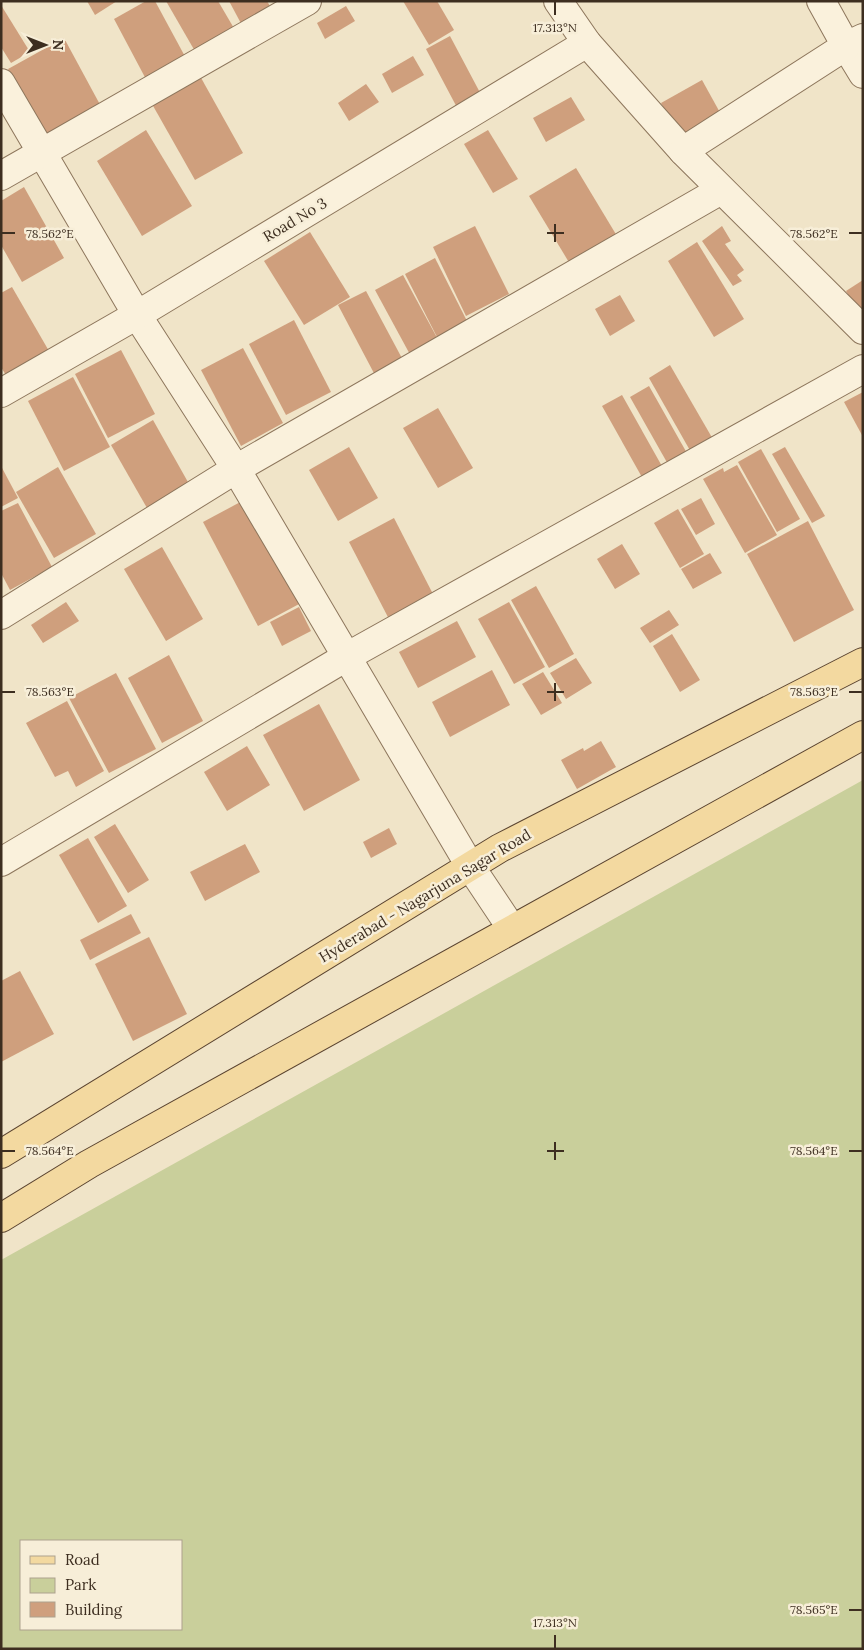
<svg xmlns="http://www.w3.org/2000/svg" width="864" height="1650" viewBox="0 0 864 1650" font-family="Lora,serif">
<rect width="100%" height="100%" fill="#f0e4c8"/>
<path fill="#c9cf9b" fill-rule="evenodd" d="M863 780V1649H1V1260ZM21 1541H181V1629H21Z"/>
<g fill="#cf9f7d">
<path d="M87 1H117L95 15Z"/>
<path d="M146 1H155L188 62 148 83 114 19Z"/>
<path d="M166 1H218L235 30 196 53Z"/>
<path d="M229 1H267L274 13 244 29Z"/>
<path d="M403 1H437L454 30 429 45Z"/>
<path d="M1 5 30 52 11 63 1 47Z"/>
<path d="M346 6 355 21 325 39 317 23Z"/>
<path d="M450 36 485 102 461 115 426 49Z"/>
<path d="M64 38 104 112 48 142 8 69Z"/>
<path d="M413 56 424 75 392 93 382 74Z"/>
<path d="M200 76 243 153 195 180 152 104Z"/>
<path d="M702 80 723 118 683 141 661 103Z"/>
<path d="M366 84 379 102 349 121 338 103Z"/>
<path d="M571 97 585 120 546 142 533 118Z"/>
<path d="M146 130 192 206 142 236 97 161Z"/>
<path d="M488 130 518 179 493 193 464 144Z"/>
<path d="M576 168 620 241 573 269 529 196Z"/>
<path d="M24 187 64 258 22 282 1 245V201Z"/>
<path d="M475 226 509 294 466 316 433 247Z"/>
<path d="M722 226 731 241 725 244 744 270 737 275 742 281 733 286 702 241Z"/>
<path d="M310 232 350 297 304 325 264 261Z"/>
<path d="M697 242 744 319 714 337 668 261Z"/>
<path d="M435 258 468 323 438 339 405 274Z"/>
<path d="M403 275 441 345 413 360 375 290Z"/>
<path d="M863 280V308L858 311 846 291Z"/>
<path d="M12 287 53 358 10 382 1 367V293Z"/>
<path d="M366 291 404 362 376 377 338 305Z"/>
<path d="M620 295 635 321 610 336 595 309Z"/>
<path d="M294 320 331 392 286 415 249 344Z"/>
<path d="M243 348 283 423 241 446 201 370Z"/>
<path d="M121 350 155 414 108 438 75 374Z"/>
<path d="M670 365 714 441 692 454 649 378Z"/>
<path d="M73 377 110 447 64 471 28 401Z"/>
<path d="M649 386 688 455 669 466 630 397Z"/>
<path d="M863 392V437L844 402Z"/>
<path d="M622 395 663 468 643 479 602 406Z"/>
<path d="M438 408 473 468 438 488 403 428Z"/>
<path d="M153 420 193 491 151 515 111 445Z"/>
<path d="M349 447 378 498 338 521 309 470Z"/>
<path d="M785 447 825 516 812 523 772 454Z"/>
<path d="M761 449 800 519 777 532 738 462Z"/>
<path d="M737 465 777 535 745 553 703 479 723 468 724 472Z"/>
<path d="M1 466 18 498 1 507Z"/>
<path d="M58 467 96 534 54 558 16 492Z"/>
<path d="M701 498 715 524 696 535 681 509Z"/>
<path d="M246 499 301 603 258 626 203 522Z"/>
<path d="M18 503 52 567 10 590 1 573V511Z"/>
<path d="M678 509 704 554 680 568 654 523Z"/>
<path d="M394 518 435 598 390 621 349 542Z"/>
<path d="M808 521 854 610 794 642 747 554Z"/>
<path d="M622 544 640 574 615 589 597 559Z"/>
<path d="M162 547 203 619 166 641 124 569Z"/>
<path d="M710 553 722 573 693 589 681 569Z"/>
<path d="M536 586 574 654 549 668 511 600Z"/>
<path d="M66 602 79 621 43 643 31 625Z"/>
<path d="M509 602 545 667 514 684 478 619Z"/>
<path d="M299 607 311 631 282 646 270 622Z"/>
<path d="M669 610 679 625 650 643 640 628Z"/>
<path d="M457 621 476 657 418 688 399 652Z"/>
<path d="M672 634 700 680 680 692 653 646Z"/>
<path d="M169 655 203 721 162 743 128 678Z"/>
<path d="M576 658 592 683 566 699 550 673Z"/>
<path d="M492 670 510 705 450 737 432 702Z"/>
<path d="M543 672 562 703 541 715 522 684Z"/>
<path d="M116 673 156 749 109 773 69 698Z"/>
<path d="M67 701 104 771 76 787 68 771 55 777 26 723Z"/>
<path d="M319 704 360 780 304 811 263 735Z"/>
<path d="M601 741 616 767 577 789 561 760 583 748 584 751Z"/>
<path d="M247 746 270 785 227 811 204 772Z"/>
<path d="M115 824 149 880 128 893 94 837Z"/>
<path d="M389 828 397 844 371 858 363 842Z"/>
<path d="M88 838 127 906 98 923 59 855Z"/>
<path d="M245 844 260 872 205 901 190 872Z"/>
<path d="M131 914 141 933 90 960 80 940Z"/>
<path d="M149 937 187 1014 133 1041 95 964Z"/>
<path d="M20 971 54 1034 1 1062V981Z"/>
</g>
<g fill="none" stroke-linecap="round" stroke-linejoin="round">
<defs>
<g id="street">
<path d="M558 1 587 43 683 151 863 330"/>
<path d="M863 38 846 46 863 74"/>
<path d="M1 83 137 315 236 469 470 866 512 929"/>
<path d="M683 151 846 46 821 1"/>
<path d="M1 176 307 1"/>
<path d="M1 393 137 315 587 43"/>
<path d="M1 615 236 469 721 190"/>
<path d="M1 862 348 656 863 369"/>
</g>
<g id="primary">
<path d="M1 1154 500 848 863 662"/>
<path d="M1 1218 89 1164 863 735"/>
</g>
</defs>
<use href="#street" stroke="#8d765c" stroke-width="30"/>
<use href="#primary" stroke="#5b4430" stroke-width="30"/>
<use href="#street" stroke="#faf1dc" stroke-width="28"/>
<use href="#primary" stroke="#f3d9a0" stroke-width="28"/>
</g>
<path fill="none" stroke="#3d2e20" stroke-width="2" d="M555 2V15M555 224V242M2 233H15M547 233H564M849 233H862M555 683V701M2 692H15M547 692H564M849 692H862M555 1142V1160M2 1151H15M547 1151H564M849 1151H862M849 1610H862M555 1635V1648"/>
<g text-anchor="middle" stroke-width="5" stroke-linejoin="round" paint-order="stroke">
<g font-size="15" fill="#3d2e20" stroke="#f7eed8">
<text transform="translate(295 220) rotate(-31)" y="5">Road No 3</text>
<text transform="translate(425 896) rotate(-31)" y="5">Hyderabad - Nagarjuna Sagar Road</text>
</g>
</g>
<g font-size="12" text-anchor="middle" fill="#3d2e20" stroke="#f7eed8" stroke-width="5" stroke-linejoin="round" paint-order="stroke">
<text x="555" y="32">17.313°N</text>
<text x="814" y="238">78.562°E</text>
<text x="50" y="238">78.562°E</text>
<text x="814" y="696">78.563°E</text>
<text x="50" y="696">78.563°E</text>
<text x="50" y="1155">78.564°E</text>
<text x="814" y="1155">78.564°E</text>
<text x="814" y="1614">78.565°E</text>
<text x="555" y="1627">17.313°N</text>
</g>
<rect width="864" height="1650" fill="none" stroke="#3d2e20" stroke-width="5"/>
<rect x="20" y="1540" width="162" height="90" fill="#f7eed8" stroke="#ada18e"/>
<rect x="30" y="1556" width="25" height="8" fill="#f3d9a0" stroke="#ada18e"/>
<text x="65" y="1565" font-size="15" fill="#3d2e20">Road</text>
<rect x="30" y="1578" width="25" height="15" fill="#c9cf9b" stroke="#ada18e"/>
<text x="65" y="1590" font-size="15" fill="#3d2e20">Park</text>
<rect x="30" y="1602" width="25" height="15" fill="#cf9f7d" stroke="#ada18e"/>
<text x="65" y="1615" font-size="15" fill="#3d2e20">Building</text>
<g transform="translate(45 45) rotate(90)" stroke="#f7eed8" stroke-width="4" paint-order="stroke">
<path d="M0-4L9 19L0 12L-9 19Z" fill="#3d2e20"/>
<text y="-8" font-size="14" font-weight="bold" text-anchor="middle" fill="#3d2e20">N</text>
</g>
</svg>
